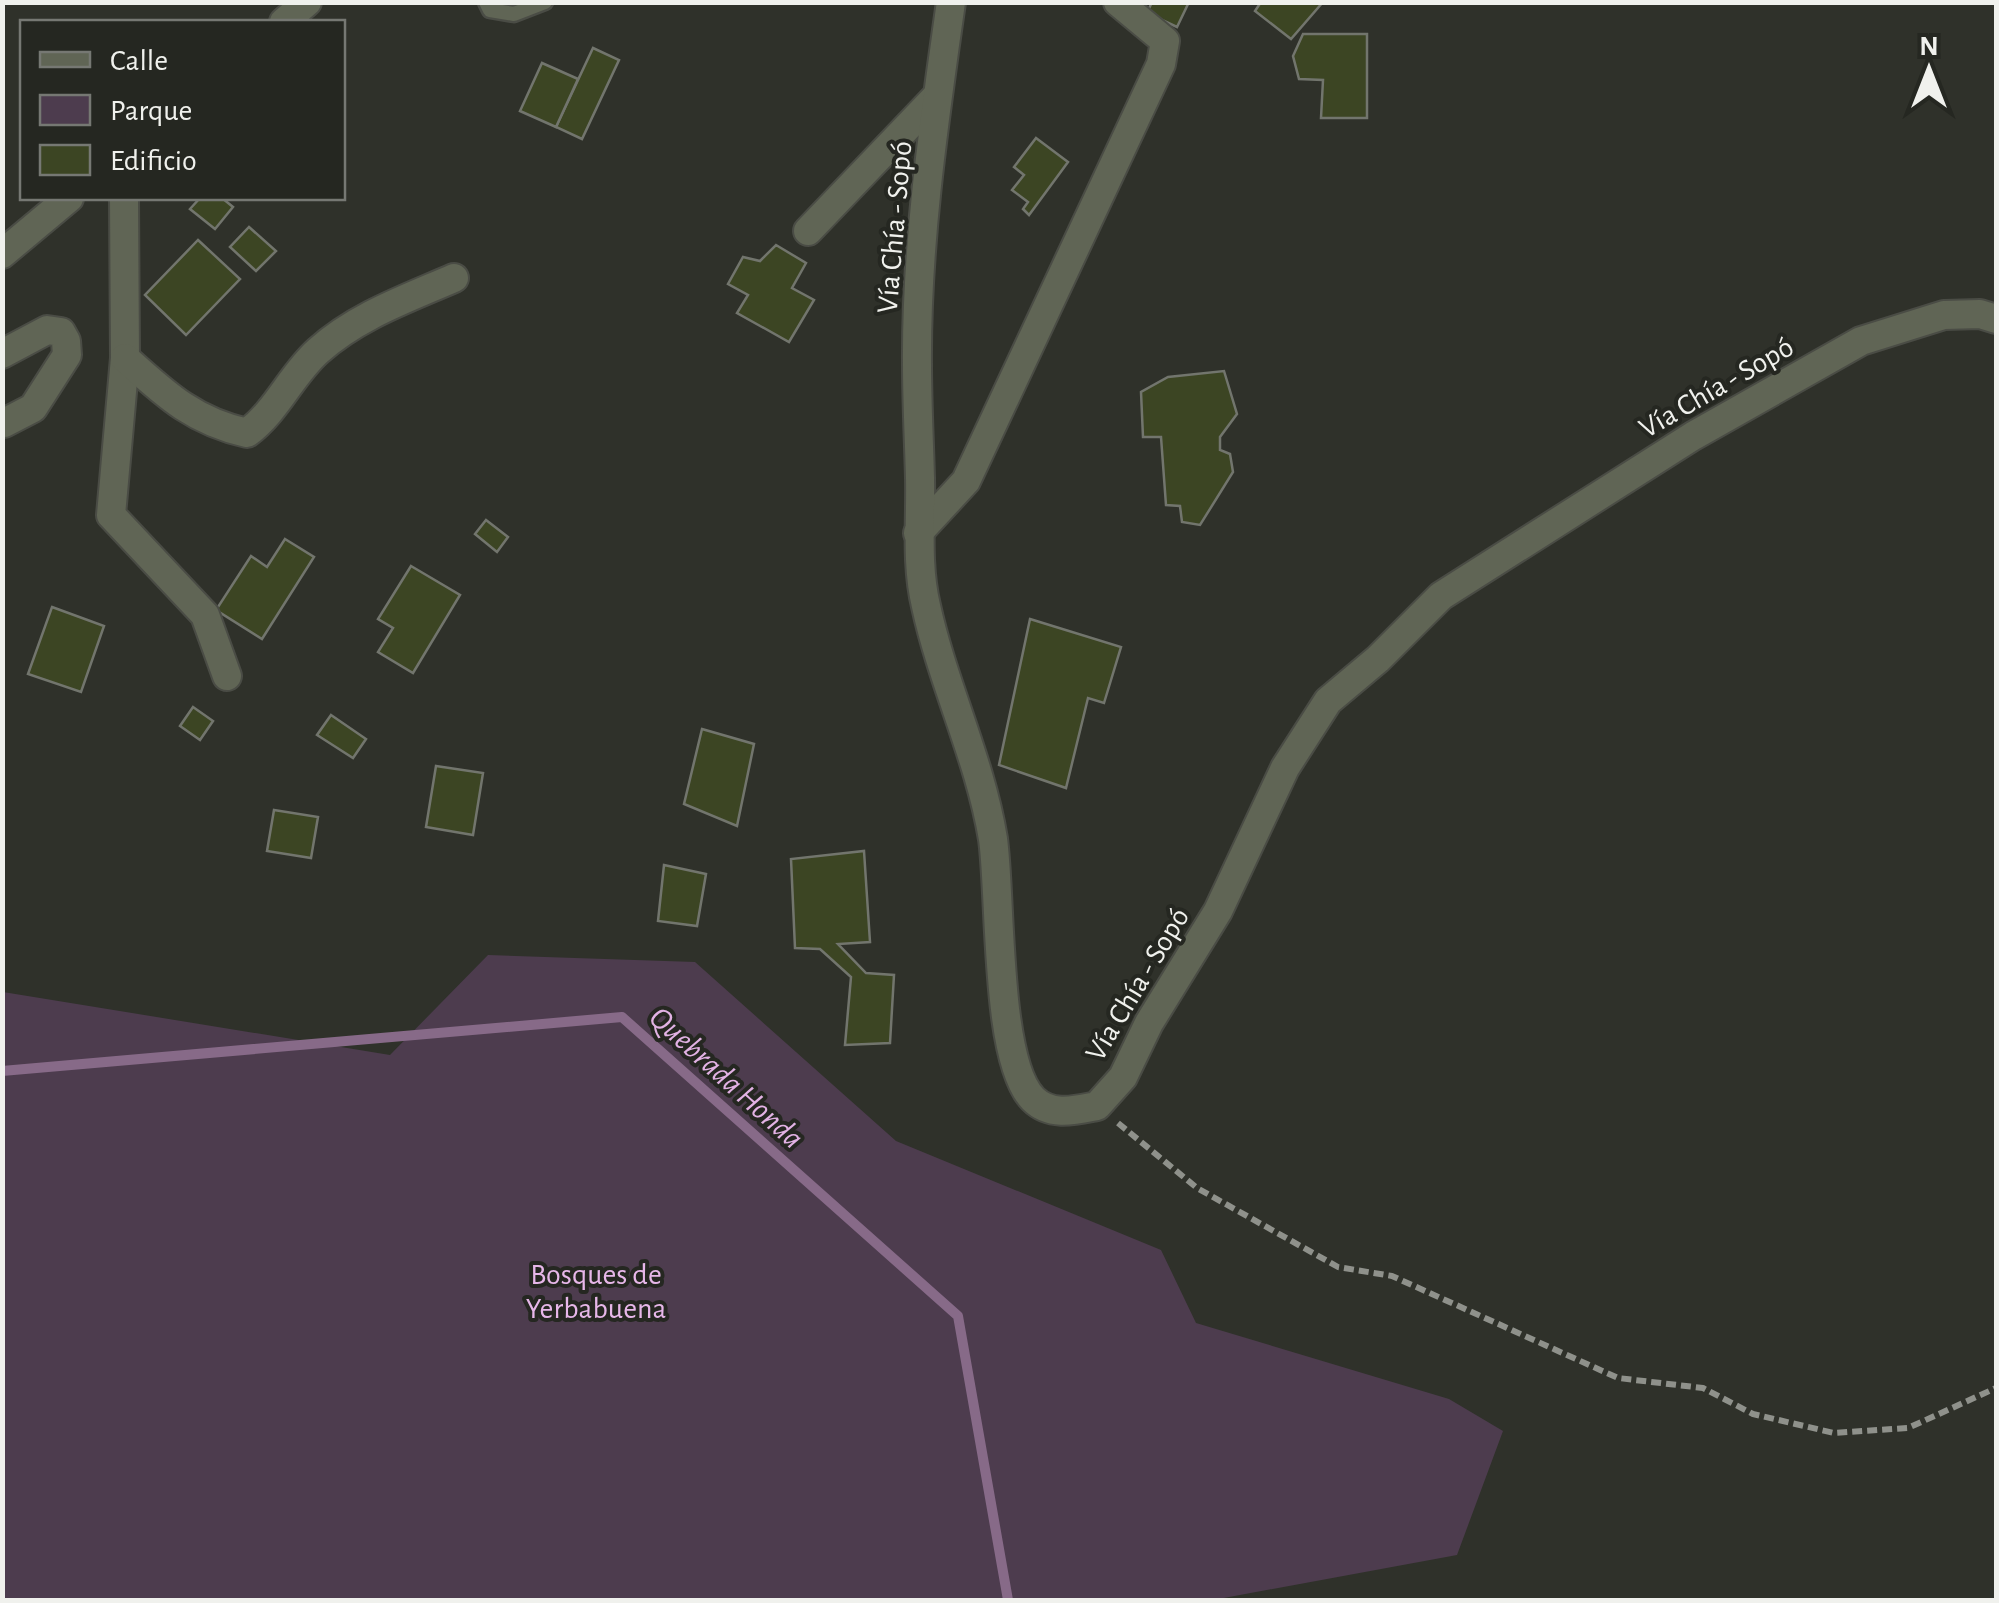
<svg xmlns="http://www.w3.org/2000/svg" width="1999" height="1603" viewBox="0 0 1999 1603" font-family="'Alegreya Sans',sans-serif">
<rect width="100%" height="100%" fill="#2f312a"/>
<path fill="#4d3c4e" d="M488 955 695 962 896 1141 1161 1250 1196 1323 1449 1399 1503 1431 1457 1555 1213 1600H3V992L390 1055Z"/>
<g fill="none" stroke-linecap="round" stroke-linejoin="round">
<path stroke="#876a88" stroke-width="10" d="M2 1071 622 1017 958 1316 1008 1600"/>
</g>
<g fill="#3c4523" stroke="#72756d" stroke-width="2.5">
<path d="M1152 2H1189L1177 27 1147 13Z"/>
<path d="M1261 2H1323L1291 39 1255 11Z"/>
<path d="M1303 34H1367V118H1321L1323 80 1299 79 1293 56Z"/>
<path d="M593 48 619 60 582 139 556 127Z"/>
<path d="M542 63 578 79 556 127 520 111Z"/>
<path d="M1036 138 1068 162 1029 215 1023 209 1028 202 1012 190 1024 175 1014 167Z"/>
<path d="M200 198H222L233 207 215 229 190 209Z"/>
<path d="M249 227 276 251 256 271 230 247Z"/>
<path d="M198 240 240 279 186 335 145 295Z"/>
<path d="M776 245 806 263 792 288 814 300 789 342 737 313 748 295 728 284 743 257 760 261Z"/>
<path d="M1224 371 1237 414 1220 437V450L1230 454 1233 472 1200 525 1182 522 1180 506 1166 505 1161 437H1143L1141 392 1168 377Z"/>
<path d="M486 520 508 537 497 552 475 534Z"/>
<path d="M285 539 314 557 262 639 216 610 251 556 267 567Z"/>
<path d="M411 566 460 595 413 673 378 652 393 628 378 619Z"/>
<path d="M52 607 104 626 81 692 28 674Z"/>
<path d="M1030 619 1121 647 1104 703 1088 698 1066 788 999 765Z"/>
<path d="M193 707 213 721 200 740 180 726Z"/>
<path d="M331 715 366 739 353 758 317 735Z"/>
<path d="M702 729 754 744 737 826 684 804Z"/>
<path d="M436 766 483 773 473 835 426 827Z"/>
<path d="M274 810 318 817 311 858 267 851Z"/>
<path d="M864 851 870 942 838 944 866 973 894 975 890 1043 845 1045 851 977 820 949 795 948 791 859Z"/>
<path d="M664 865 706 874 697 926 658 921Z"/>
</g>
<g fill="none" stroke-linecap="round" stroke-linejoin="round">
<defs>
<path id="service" d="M486 2 490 10 514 14 545 2"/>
<g id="minor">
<path d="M124 198 125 358 111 515 205 615 227 676"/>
<path d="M808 231 937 96"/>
<path d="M2 354 47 330 61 332 66 341 67 355 33 408 4 423"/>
<path d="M125 358C165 394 193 421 247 433 277 411 291 375 318 351 357 316 406 299 454 278"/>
<path d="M918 533 966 481 1161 64 1165 41 1118 2"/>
</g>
<g id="tertiary">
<path d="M951 2C934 122 916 243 917 364 917 402 919 440 920 478 921 521 916 564 926 606 943 685 980 759 993 839 1001 896 995 1061 1033 1099 1051 1117 1076 1110 1097 1106L1123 1077 1149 1023 1218 911 1285 768 1328 701 1378 659 1441 596 1693 436 1861 341 1944 315 1980 314 1996 319"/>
<path d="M284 22 307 2"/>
<path d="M2 254 69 198"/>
</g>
</defs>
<use href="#service" stroke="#4a4c45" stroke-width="19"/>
<use href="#minor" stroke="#4a4c45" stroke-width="32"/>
<use href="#tertiary" stroke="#4a4c45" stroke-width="32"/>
<path stroke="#8f918b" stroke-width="6" stroke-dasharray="10 5" stroke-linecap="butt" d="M1118 1123 1197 1188 1338 1267 1392 1276 1618 1378 1703 1388 1753 1414 1834 1433 1908 1428 1996 1388"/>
<use href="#service" stroke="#606555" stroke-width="14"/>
<use href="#minor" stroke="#606555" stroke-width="28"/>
<use href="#tertiary" stroke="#606555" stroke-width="28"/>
</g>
<g text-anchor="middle" stroke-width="8" stroke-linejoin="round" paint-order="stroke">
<g font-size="30" fill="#f0f1ed" stroke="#252721">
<text transform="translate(894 227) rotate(-85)" y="10">Vía Chía - Sopó</text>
<text transform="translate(1716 387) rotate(-30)" y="10">Vía Chía - Sopó</text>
<text transform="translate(1137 984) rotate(-59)" y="10">Vía Chía - Sopó</text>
</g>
<g font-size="30" fill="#e7b7e9" stroke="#252721">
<text x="596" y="1284">Bosques de<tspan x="596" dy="34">Yerbabuena</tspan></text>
</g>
<g font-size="32" font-style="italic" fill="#e2b2e4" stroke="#252721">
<text transform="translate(727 1077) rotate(42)" y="11">Quebrada Honda</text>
</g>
</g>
<rect width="1999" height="1603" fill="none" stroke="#f0f1ed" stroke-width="10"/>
<rect x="20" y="20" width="325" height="180" fill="#252721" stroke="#767873" stroke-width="2.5"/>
<rect x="40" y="52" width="50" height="15" fill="#606555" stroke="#767873" stroke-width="2.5"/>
<text x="110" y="70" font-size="30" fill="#f0f1ed">Calle</text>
<rect x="40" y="95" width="50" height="30" fill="#4d3c4e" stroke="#767873" stroke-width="2.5"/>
<text x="110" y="120" font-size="30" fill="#f0f1ed">Parque</text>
<rect x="40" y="145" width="50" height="30" fill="#3c4523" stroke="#767873" stroke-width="2.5"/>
<text x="110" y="170" font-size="30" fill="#f0f1ed">Edificio</text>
<g transform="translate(1929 70)" stroke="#252721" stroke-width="8" paint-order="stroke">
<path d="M0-8L18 38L0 25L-18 38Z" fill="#f0f1ed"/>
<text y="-15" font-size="28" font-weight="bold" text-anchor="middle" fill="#f0f1ed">N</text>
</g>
</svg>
